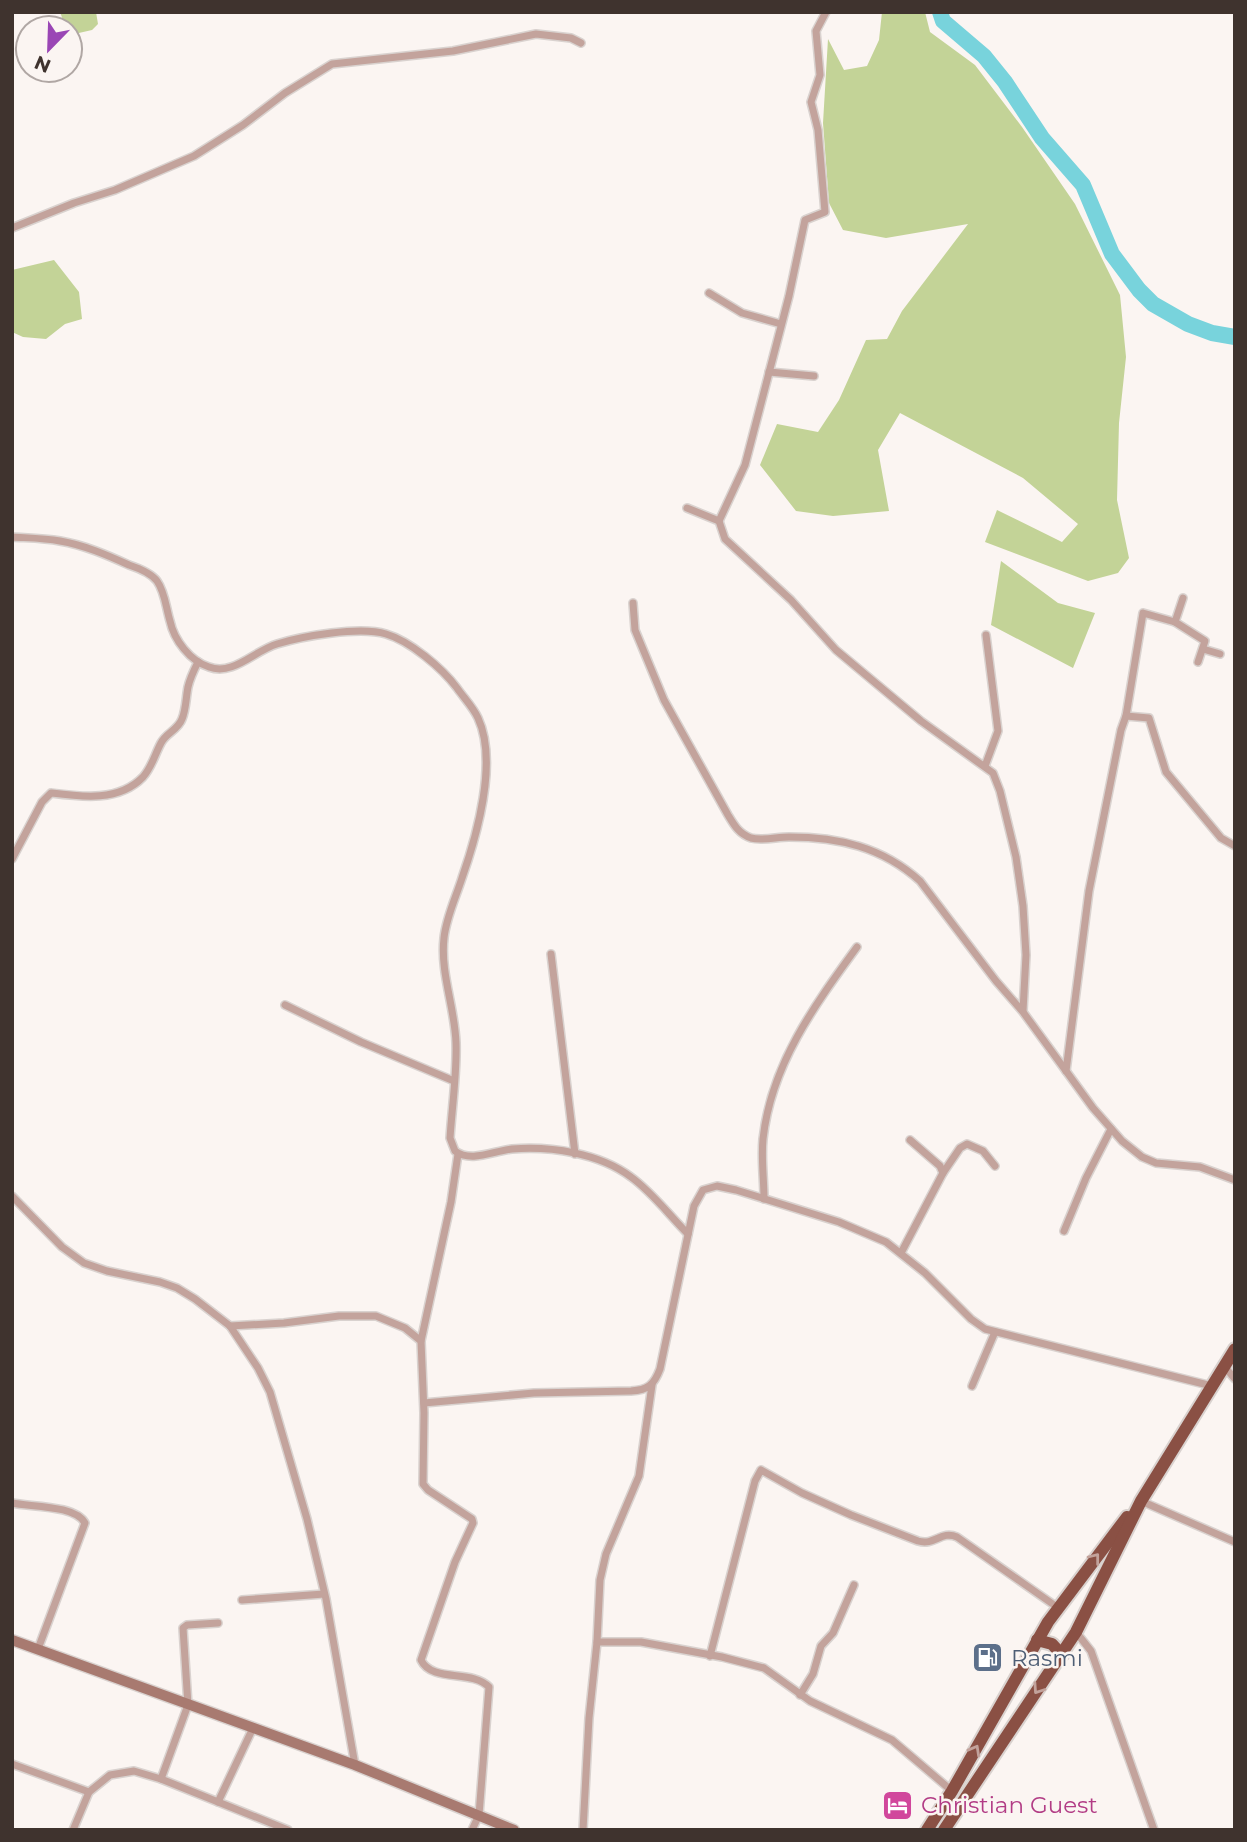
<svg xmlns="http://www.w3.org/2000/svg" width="1247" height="1842" viewBox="0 0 1247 1842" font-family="Montserrat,sans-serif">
<rect width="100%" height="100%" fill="#fbf5f2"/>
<g fill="#c3d397">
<path d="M60 12H96L98 24 92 30 70 35V28H66Z"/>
<path d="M882 12H925L930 32 975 65 1022 127 1075 204 1120 295 1126 357 1119 423 1117 500 1129 558 1118 573 1088 581 985 542 997 510 1062 542 1078 524 1023 478 900 413 878 450 889 511 833 516 796 511 760 465 777 424 818 432 839 400 866 340 887 339 902 311 968 224 886 238 843 230 829 203 823 123 828 39 844 70 867 66 879 40Z"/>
<path d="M54 260 79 292 82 319 65 324 46 339 23 337 12 332V270Z"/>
<path d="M1001 561 1058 603 1095 613 1073 668 991 625Z"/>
</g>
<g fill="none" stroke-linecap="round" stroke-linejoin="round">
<path stroke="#78d3dc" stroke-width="16" d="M940 12 943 21 984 56 1005 82 1042 138 1083 185 1112 254 1139 290 1153 304 1188 324 1212 333 1235 337"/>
<defs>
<g id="minor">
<path d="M12 228 74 203 115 190 194 156 243 125 285 93 332 64 453 51 536 34 571 38 581 43"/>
<path d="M709 293 742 313 781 324"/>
<path d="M769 372 814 376"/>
<path d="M687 508 719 521 725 539 791 600 836 650 921 721 993 773 1000 791 1016 857 1023 906 1026 955 1023 1011"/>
<path d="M719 521 745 465 789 296 805 220 825 212 818 130 811 102 820 75 816 31 826 12"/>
<path d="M12 537C28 538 44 538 60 541 84 545 107 555 129 565 138 568 151 573 157 581 165 592 166 608 170 621 174 640 190 661 209 667 233 676 254 651 277 644 303 636 360 626 386 634 410 641 442 668 457 688 464 698 473 707 478 718 498 761 477 835 462 878 456 897 446 918 444 938 440 973 455 1008 456 1043 457 1074 452 1107 450 1138L455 1151C471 1163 493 1151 512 1149 551 1146 599 1153 631 1177 652 1192 669 1215 688 1234"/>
<path d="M633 603 635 630 664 700 728 815C734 825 739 834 751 838 762 841 777 837 789 837 839 837 882 847 920 881L996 981 1023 1012 1093 1108 1122 1141 1142 1157 1156 1163 1200 1167 1235 1180"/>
<path d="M1175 622 1183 598"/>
<path d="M1203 649 1220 654"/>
<path d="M1126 716 1143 613 1175 622 1205 641 1198 662"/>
<path d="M985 766 998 731 986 635"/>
<path d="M12 859 42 802 51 793C82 797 119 802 143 777 152 767 155 754 161 743 166 733 178 730 182 719 186 710 186 697 188 687 190 678 194 670 198 662"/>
<path d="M551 954 575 1154"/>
<path d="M285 1005 361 1042 454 1081"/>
<path d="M1066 1071 1089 891 1121 730 1126 716 1149 718 1166 772 1221 838 1235 846"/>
<path d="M943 1173 960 1148 967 1144 983 1151 995 1166"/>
<path d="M12 1196 62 1247 84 1263 107 1271 160 1282 177 1288 195 1299 230 1326 258 1368 270 1392 307 1519 326 1599 355 1765"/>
<path d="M764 1199C764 1179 761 1159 763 1139 771 1065 814 1006 857 947"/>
<path d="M1064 1231 1086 1178 1111 1129"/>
<path d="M901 1253 943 1173 940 1166 910 1140"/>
<path d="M230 1326 284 1323 339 1316H376L405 1328 421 1341 424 1413 423 1484 428 1490 472 1519 473 1523 455 1562 421 1660C432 1683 472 1669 489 1687L479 1815 472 1830"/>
<path d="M421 1341 451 1202 458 1154"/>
<path d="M1224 1366 1235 1379"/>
<path d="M972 1386 995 1332"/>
<path d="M424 1403 534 1393 631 1391C648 1390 654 1385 660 1369L694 1206 703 1190 717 1186 736 1190 839 1222 886 1242 925 1273 971 1319 985 1329 1212 1386"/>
<path d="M1141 1501 1235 1542"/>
<path d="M12 1503C31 1507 75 1505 85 1523L38 1649"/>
<path d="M242 1600 324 1594"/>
<path d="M1076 1632 1091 1651 1154 1830"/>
<path d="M597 1642H641L722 1657 764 1668 810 1701 892 1740 952 1791"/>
<path d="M710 1656 755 1481 761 1470 802 1493 851 1515 918 1541C935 1546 941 1530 957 1537L1057 1607"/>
<path d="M800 1695 813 1674 821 1646 833 1633 854 1585"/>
<path d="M12 1764 89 1792"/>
<path d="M161 1779 188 1705 183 1628 187 1625 218 1623"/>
<path d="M218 1802 253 1728"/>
<path d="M73 1830 89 1792 110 1775 134 1771 161 1779 288 1830"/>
<path d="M583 1830 589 1718 597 1642 600 1580 606 1554 639 1476 652 1385"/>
</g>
<path id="secondary" d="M12 1640 355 1765 514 1830"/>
<g id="trunk">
<path d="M1037 1640 1052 1644 1062 1655"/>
<path d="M927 1830 952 1791 1048 1622 1127 1517"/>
<path d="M944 1830 1076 1632 1141 1501 1235 1349"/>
</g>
</defs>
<use href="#minor" stroke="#d9d2cf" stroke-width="10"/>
<use href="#secondary" stroke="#d9d2cf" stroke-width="13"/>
<use href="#trunk" stroke="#d9d2cf" stroke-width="16"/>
<use href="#minor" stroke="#c3a39c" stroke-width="7"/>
<use href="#secondary" stroke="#a87a70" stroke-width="10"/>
<use href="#trunk" stroke="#8a5044" stroke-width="12"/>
</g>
<defs><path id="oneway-chevron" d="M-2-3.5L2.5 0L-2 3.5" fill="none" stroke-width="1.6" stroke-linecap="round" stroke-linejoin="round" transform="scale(1.75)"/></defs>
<g stroke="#c2a29b">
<use href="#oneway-chevron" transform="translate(1095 1558) rotate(-52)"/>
<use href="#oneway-chevron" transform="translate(1038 1689) rotate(124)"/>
<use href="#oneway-chevron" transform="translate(975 1750) rotate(-61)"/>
</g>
<defs>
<symbol id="fuel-square" viewBox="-11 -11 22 22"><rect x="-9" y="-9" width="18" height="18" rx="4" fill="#5c6f8a" stroke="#fbf5f2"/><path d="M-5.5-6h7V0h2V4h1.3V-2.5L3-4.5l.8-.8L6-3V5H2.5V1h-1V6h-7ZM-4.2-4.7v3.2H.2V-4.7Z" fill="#fff"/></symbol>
<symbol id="hotel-square" viewBox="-11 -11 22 22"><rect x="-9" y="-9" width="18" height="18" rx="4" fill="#d1479c" stroke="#fbf5f2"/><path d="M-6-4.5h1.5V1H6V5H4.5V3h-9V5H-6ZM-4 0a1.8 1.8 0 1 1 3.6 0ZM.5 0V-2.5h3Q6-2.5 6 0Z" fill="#fff"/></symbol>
</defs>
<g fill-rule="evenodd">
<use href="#fuel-square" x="970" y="1640" width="35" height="35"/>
<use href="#hotel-square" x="880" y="1788" width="35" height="35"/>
</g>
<g text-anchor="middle" stroke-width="5" stroke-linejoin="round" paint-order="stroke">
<g font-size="23" fill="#4e5e75" stroke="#fbf5f2" text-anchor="start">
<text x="1011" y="1666">Rasmi</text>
</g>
<g font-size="23" fill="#b23c85" stroke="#fbf5f2" text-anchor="start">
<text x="921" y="1813">Christian Guest</text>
</g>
</g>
<rect width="1247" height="1842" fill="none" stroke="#3f332e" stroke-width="28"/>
<g transform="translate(49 49) rotate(203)"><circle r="33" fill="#fbf5f2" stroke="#b0a7a4" stroke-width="2"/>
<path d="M0-5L12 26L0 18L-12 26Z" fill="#9a46b5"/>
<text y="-10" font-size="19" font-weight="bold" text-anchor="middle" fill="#3f332e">N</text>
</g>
</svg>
